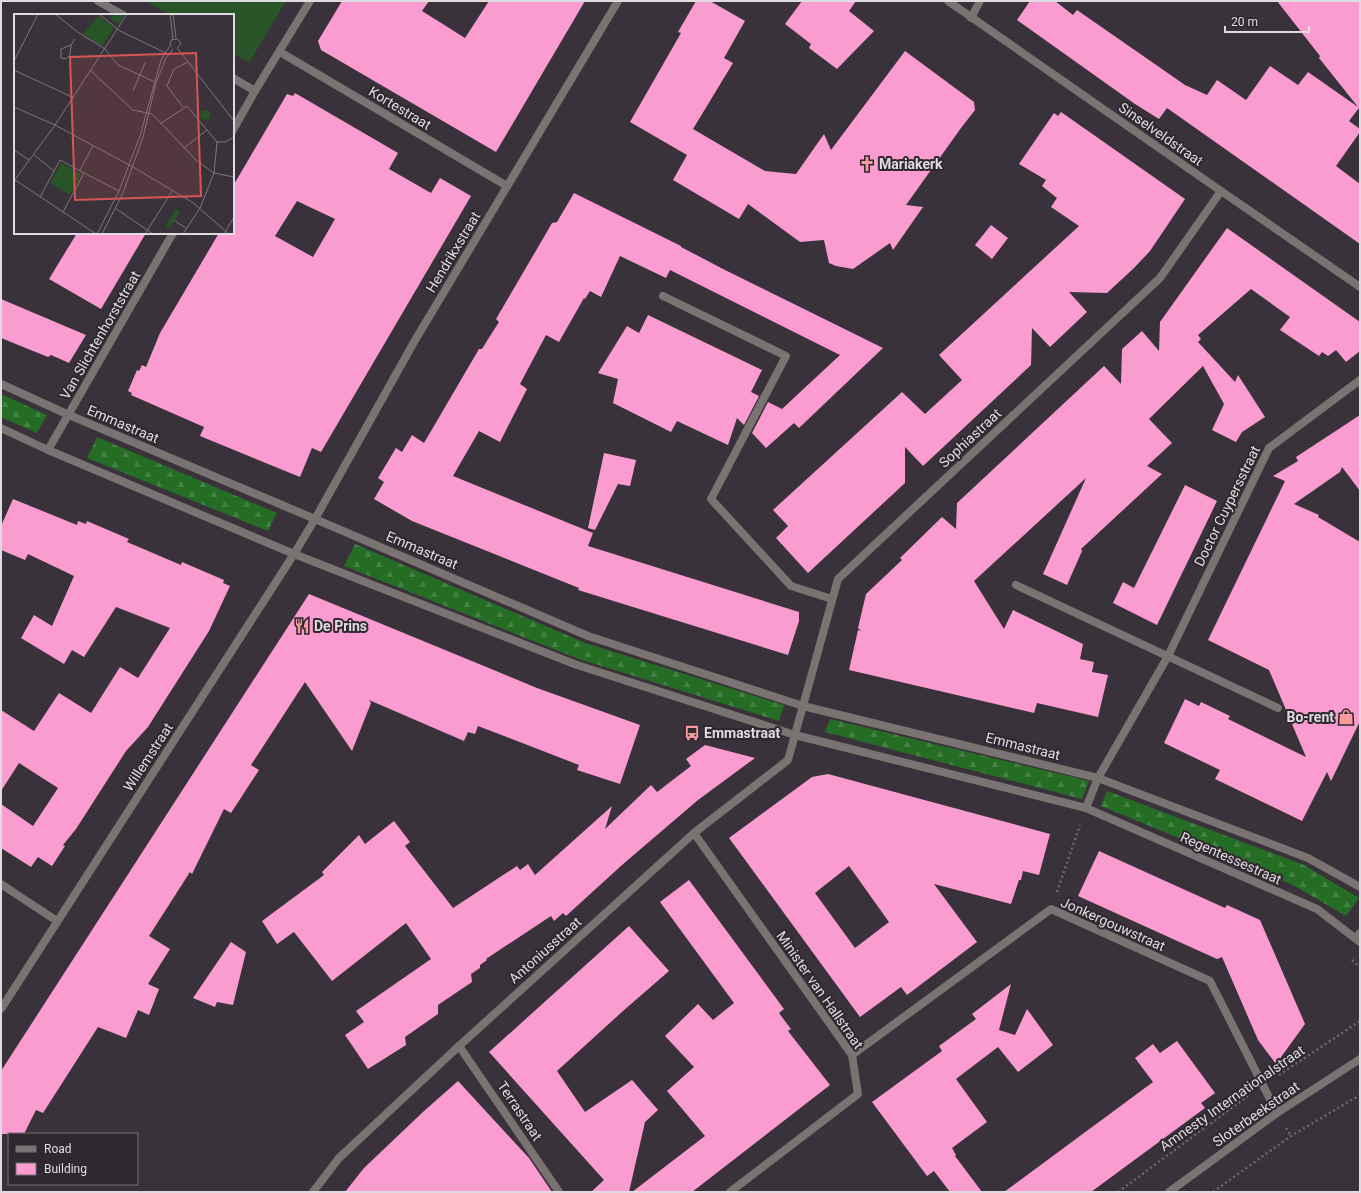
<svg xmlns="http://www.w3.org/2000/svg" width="1361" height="1193" viewBox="0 0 1361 1193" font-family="Roboto,sans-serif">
<defs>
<pattern id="forest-firs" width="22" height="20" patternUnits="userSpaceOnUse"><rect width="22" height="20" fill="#256d25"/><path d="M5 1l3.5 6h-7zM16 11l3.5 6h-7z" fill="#448144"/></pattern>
</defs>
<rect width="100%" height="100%" fill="#3a323a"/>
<path fill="#285527" d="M146 1H286L249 63 233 53V15H169Z"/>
<g fill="url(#forest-firs)">
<path d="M1 394 47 415 37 433 1 417Z"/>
<path d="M97 437 277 513 268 531 87 458Z"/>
<path d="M355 544 585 643 784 705 779 721 579 659 344 566Z"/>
<path d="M830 719 1089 781 1082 799 825 732Z"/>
<path d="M1107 791 1304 865 1359 898 1346 916 1293 885 1101 806Z"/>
</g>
<g fill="#fa9cd0" fill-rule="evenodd">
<path d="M342 1H429L422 11 465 38 489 1H585L496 152 321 50 318 41Z"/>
<path d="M696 1H710L745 21 724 58 733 63 693 129 765 171 796 174 824 134 831 150 905 51 974 102 975 110 961 128 906 205 923 207 893 250 890 243 853 269 836 266 829 263 824 240 800 242 748 204 739 219 673 180 687 155 630 122 681 33 678 32Z"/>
<path d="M802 1H856L849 11 874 31 837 69 809 48 811 44 785 24Z"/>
<path d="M1030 1H1055L1073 15 1077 10 1185 85 1207 95 1217 80 1246 100 1270 66 1298 85 1308 72 1358 107 1319 58 1320 56 1277 1H1360V110L1359 108 1349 121 1360 129V132L1336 166 1360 184V244L1167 108 1159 119 1135 104 1017 20Z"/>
<path d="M295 93 398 153 389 169 431 193 440 178 471 196 321 452 312 448 300 477 200 436 204 427 131 395 132 393 128 391 137 370 139 371 142 365 146 367 160 333 219 233H233V186L287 94 293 96ZM297 201 335 219 313 257 275 236Z"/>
<path d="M1061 112 1185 199 1150 251 1134 268 1107 293 1069 292 1087 312 1050 347 1032 328 1031 365 923 466 905 447V483L808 573 776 538 788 526 773 510 902 392 925 414 962 380 939 355 1079 226 1051 207 1057 198 1042 186 1046 180 1019 164 1054 113 1058 116Z"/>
<path d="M574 193 681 246V247L725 270 883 348 799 428 794 423 766 448 752 433 768 402 782 409 840 355 670 270 666 278 620 256 601 297 590 291 585 299 584 298 559 342 546 335 520 384 527 389 500 442 479 431 453 476 593 533 588 546 799 612V621L788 655 578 590 579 588 412 521 374 499 384 482 378 478 396 448 402 452 412 435 424 443 479 349H482L490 336 499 322 496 319 548 230 552 223 557 222Z"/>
<path d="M991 225 1008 238 992 259 975 245Z"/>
<path d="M1227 228 1360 322V351L1346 362 1336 350 1328 356 1322 352 1319 356 1280 330 1290 317 1251 289 1198 335 1201 339 1198 342 1235 382 1238 375 1265 417 1242 432 1236 442 1212 430 1224 404 1203 366 1149 419 1172 443 1147 466 1162 474 1081 549 1082 551 1067 585 1043 574 1086 478 974 581 1004 629 1013 610 1083 644 1080 659 1094 662 1092 672 1108 675 1098 717 1037 703 1034 713 849 670 858 630 861 631 858 628 866 594 902 560 900 558 942 517 956 529 957 503 1104 366 1121 384 1122 349 1142 331 1159 351 1160 322Z"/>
<path d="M77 233H146L101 309 49 279Z"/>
<path d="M1 299 86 335 69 363 51 355 48 357 1 338Z"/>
<path d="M648 315 762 370 751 392 759 396 744 425 737 418 728 445 677 421 671 432 613 403 618 379 598 373 627 326 639 333Z"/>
<path d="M1360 415V491L1342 467 1340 472 1294 504 1319 515 1318 517 1360 542V721L1331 781 1327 772 1302 821 1215 779 1220 770 1164 743 1185 699 1199 706 1201 702 1230 716 1228 719 1306 757 1269 670 1208 640 1285 481 1273 476 1298 461 1296 457Z"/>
<path d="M604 453 636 460 630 486 618 484 595 530 588 528Z"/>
<path d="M1185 485 1217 501 1157 625 1113 603 1123 582 1134 588Z"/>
<path d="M13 499 77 525 78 521 86 524 87 521 129 539 127 542 181 565 182 562 224 580 223 583 230 586 209 631 148 727 126 751 76 829 63 845 65 846 52 866 38 857 31 867 1 848V804L33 826 58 788 19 763 1 791V710L34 731 59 693 91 713 120 667 138 678 170 628 116 607 84 657 72 650 64 664 21 638 34 615 52 626 74 576 28 554 25 560 1 550V526Z"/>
<path d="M309 594 537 688 640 725 620 784 577 770 579 765 478 726 475 734 468 732 464 741 369 700 371 703 352 751 305 682 251 765 259 770 231 813 224 809 192 874 190 872 149 936 170 949 148 984 159 989 149 1015 138 1010 126 1038 98 1027 43 1113 36 1110 24 1134H1V1071Z"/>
<path d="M705 745 755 758 698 800 622 865 566 916 563 913 554 921 551 916 486 959 487 960 480 965V968L471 974 472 982 438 1005V1014L405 1037 406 1045 368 1069 345 1035 364 1022 356 1011 431 959 406 923 332 981 294 932 277 944 262 921 324 875 322 872 359 835 365 844 394 821 410 842 405 846 453 908 517 866 520 870 528 864 535 875 612 806 605 829 651 785 657 792 691 766 686 759Z"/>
<path d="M828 774 1050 834 1039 875 1023 871 1021 880H1019L1011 904 934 884 977 942 907 995 901 987 860 1017 729 838 812 777ZM849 866 889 922 855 948 815 893Z"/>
<path d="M1099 851 1225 908 1227 905 1260 920 1305 1024 1276 1064 1258 1040 1222 957 1217 959 1078 896Z"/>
<path d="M689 880 784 1009 779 1013 791 1029 788 1031 830 1085 692 1192H632L705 1136 667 1091 694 1067 665 1036 698 1004 713 1020 734 1003 660 902Z"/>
<path d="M629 926 669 971 623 1011 557 1071 585 1112 632 1080 658 1110 645 1122 629 1192H591L604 1180 489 1052Z"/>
<path d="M231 942 246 952 233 1005 217 1002 215 1007 193 998Z"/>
<path d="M1011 984 999 1030 1015 1035 1027 1009 1053 1045 1018 1072 998 1047 956 1079 987 1122 952 1148 956 1155 955 1156 982 1192H950L934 1171 927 1176 872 1102 942 1051 939 1046 976 1019 972 1014Z"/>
<path d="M1177 1041 1215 1093 1201 1103 1205 1108 1091 1192H1004L1153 1082 1135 1058 1153 1044 1160 1053Z"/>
<path d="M458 1081 529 1158 552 1192H345L364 1168 424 1111Z"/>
</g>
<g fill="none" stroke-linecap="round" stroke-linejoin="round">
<g stroke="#6f686f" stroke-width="2.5" stroke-dasharray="2 3" stroke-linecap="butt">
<path d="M1057 892 1080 825"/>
<path d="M1352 960 1360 967"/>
<path d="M1279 1075 1360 1021"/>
<path d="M1286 1128 1291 1136"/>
<path d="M1118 1192 1248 1096"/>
<path d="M1213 1192 1291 1136 1360 1095"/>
</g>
<path stroke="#797371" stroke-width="8" d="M663 296 786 356 711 499 791 586 832 599"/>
<g stroke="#797371" stroke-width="8">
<path d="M98 1 123 15"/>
<path d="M948 1 1221 191 1360 287"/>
<path d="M971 18 980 1"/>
<path d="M280 52 507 186"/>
<path d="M233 78 255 91 310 1"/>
<path d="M233 130 255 91"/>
<path d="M48 450 173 233"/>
<path d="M1016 585 1278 708"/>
<path d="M1098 778 1168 656 1269 448 1360 380"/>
<path d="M694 833 852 1055 858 1094 730 1192"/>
<path d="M1 884 57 921"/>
<path d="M1356 938 1360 933"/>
<path d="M1 1009 294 554 315 519 414 342 618 1"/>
<path d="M459 1046 559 1192"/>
<path d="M852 1055 1051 909 1210 981 1277 1113"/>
<path d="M313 1192 339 1158 459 1046 694 833 788 760 838 579 1160 278 1221 191"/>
<path d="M1169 1192 1277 1113 1360 1059"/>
</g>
<g stroke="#797371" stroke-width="8">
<path d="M1 384 69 415 315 519 588 636 803 706 1098 778 1308 858 1360 887"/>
<path d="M1 428 48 450 294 554 577 665 795 735 1086 808 1317 909 1360 942"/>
<path d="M1086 808 1098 778"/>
</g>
</g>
<defs>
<symbol id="church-bare" viewBox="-9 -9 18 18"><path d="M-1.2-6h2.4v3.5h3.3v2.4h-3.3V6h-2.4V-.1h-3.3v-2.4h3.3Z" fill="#f59b9e" stroke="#2f2830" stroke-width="2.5" paint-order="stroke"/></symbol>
<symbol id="restaurant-bare" viewBox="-9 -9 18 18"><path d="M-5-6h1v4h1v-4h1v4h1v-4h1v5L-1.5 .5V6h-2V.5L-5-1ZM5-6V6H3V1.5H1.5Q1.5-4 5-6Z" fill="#f59b9e" stroke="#2f2830" stroke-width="2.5" paint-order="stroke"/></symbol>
<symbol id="shop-bare" viewBox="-9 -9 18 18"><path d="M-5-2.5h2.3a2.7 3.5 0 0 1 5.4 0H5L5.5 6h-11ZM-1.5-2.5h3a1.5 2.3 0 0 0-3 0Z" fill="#f59b9e" stroke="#2f2830" stroke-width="2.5" paint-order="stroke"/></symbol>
<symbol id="bus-bare" viewBox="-9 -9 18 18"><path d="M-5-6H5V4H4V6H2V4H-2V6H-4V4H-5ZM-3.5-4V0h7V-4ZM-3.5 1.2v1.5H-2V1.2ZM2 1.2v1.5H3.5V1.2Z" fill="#f59b9e" stroke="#2f2830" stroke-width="2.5" paint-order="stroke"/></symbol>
</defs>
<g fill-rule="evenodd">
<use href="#church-bare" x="856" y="153" width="22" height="22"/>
<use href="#restaurant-bare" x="291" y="615" width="22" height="22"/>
<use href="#shop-bare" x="1335" y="706" width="22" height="22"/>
<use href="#bus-bare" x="681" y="722" width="22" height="22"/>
</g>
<g text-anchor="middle" stroke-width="4" stroke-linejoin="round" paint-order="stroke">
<g font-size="14" fill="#e0dbe0" stroke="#2f2830">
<text transform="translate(400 108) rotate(31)" y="5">Kortestraat</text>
<text transform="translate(1161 134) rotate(35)" y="5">Sinselveldstraat</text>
<text transform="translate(453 252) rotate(-59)" y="5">Hendrikxstraat</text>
<text transform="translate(100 335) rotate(-60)" y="5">Van Slichtenhorststraat</text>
<text transform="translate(123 424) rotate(23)" y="5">Emmastraat</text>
<text transform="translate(970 438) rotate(-43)" y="5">Sophiastraat</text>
<text transform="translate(1227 506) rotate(-64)" y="5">Doctor Cuypersstraat</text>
<text transform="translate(422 550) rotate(23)" y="5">Emmastraat</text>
<text transform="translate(1023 746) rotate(14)" y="5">Emmastraat</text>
<text transform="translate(148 757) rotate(-57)" y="5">Willemstraat</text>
<text transform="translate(1231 858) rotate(24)" y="5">Regentessestraat</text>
<text transform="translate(1113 924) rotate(24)" y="5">Jonkergouwstraat</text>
<text transform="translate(545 950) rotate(-42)" y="5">Antoniusstraat</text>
<text transform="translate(820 990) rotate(55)" y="5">Minister van Hallstraat</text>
<text transform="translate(1232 1098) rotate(-35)" y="5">Amnesty Internationalstraat</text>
<text transform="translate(520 1111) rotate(56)" y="5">Terrastraat</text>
<text transform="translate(1256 1114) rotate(-35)" y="5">Sloterbeekstraat</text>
</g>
<g font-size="14" font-weight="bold" fill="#e0dbe0" stroke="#2f2830" text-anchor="start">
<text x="879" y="169">Mariakerk</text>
<text x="314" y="631">De Prins</text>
<text x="1334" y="722" text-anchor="end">Bo-rent</text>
<text x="704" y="738">Emmastraat</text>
</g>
</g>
<g transform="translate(14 14)">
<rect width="220" height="220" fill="#3a323a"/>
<path d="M186 101a5 5 0 1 1 10 0a5 5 0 1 1-10 0ZM47 149 67 160 56 181 36 169ZM162 195 166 198 156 214 152 212Z" fill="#285527"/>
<path d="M101 0H111L105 11 96 4ZM85 2 100 14 88 32 69 20Z" fill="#285527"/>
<path fill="none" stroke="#7c767c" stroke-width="1" d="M41 0 65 19 91 35 104 51 141 68M85 0 106 17 152 39M156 0 159 25M159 0 162 24M57 31 56 41 52 45 47 44V35L57 31 61 25M156 32 157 26 163 25 167 29 163 35M164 35 220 107M0 47 24 0M0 56 60 84M77 57 119 96 138 100 182 146 200 159 220 163M119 77 131 49M0 93 41 111 119 153 178 188 215 220M169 93 153 72 160 55 174 48M146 110 173 92 203 128M170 134 193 116M0 136 15 146M19 140 40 157M66 156 79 132M70 159 105 177M1 166 82 220M0 167 41 111 113 0M26 183 46 146 70 159 49 198M101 194 139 220M161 207 172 214M83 220 105 177 126 122 147 46 156 32M88 220 109 179 129 123 142 69 152 44 159 35M131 220 158 177M169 220 186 194 200 159 203 128H211L220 123M210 220 220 203"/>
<path fill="#d85556" fill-opacity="0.15" stroke="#d85556" stroke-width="2" d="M182 39 187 182 61 186 56 43Z"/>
<rect width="220" height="220" fill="none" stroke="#e0dbe0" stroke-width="2"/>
</g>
<rect width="1361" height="1193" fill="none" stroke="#e0dbe0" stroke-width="4"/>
<rect x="8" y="1133" width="130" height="52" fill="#2f2830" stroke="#767076"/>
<rect x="16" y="1146" width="20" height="6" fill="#797371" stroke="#767076"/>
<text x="44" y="1153" font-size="12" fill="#e0dbe0">Road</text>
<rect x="16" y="1163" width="20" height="12" fill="#fa9cd0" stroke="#767076"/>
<text x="44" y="1173" font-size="12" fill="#e0dbe0">Building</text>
<path d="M1225 26v6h84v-6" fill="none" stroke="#e0dbe0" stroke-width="2"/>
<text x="1231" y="26" font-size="12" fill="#e0dbe0" stroke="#2f2830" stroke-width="3" paint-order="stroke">20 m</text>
</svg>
